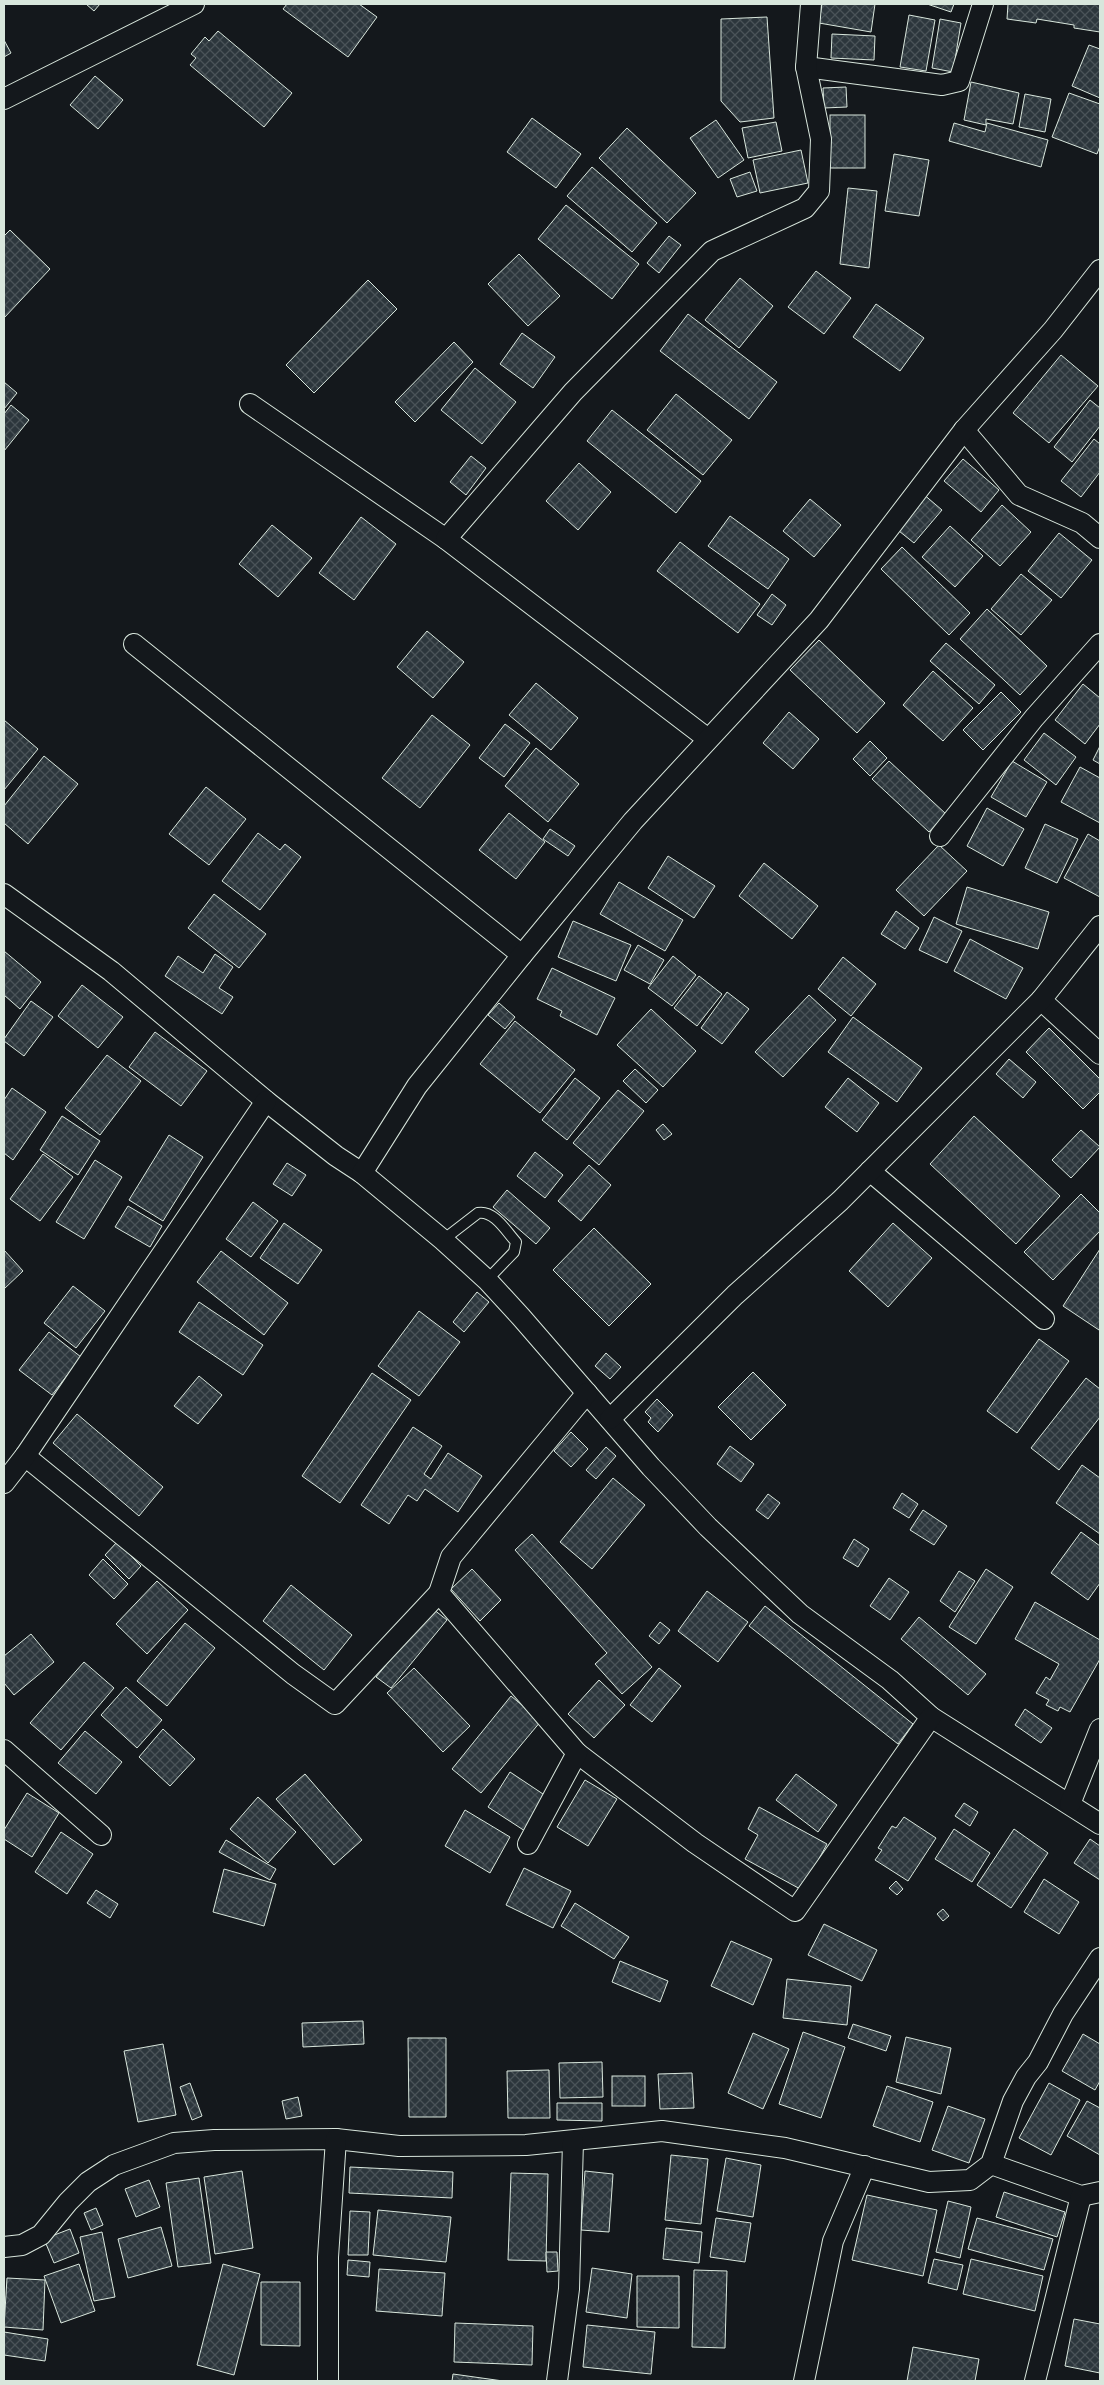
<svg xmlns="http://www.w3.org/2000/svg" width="1104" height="2385" viewBox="0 0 1104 2385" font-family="Montserrat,sans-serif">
<defs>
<pattern id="building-cross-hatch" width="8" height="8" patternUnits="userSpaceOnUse" patternTransform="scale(1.25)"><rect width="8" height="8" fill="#2c363c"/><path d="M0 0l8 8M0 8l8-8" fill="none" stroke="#4a5358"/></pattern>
</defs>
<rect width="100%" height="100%" fill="#14181c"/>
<g fill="url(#building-cross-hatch)" stroke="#d8e6dc">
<path d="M86 4H100L94 11Z"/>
<path d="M287 4H359L377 17 348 57 283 9Z"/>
<path d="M822 4H875L871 32 819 23Z"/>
<path d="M927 4H954L951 12Z"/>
<path d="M1008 4H1100V32L1074 28V25L1037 19 1036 23 1007 19Z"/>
<path d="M909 15 935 20 926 71 900 67Z"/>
<path d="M767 17 774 118 740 122 721 101V19Z"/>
<path d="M940 19 961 23 953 72 932 68Z"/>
<path d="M218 31 292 93 264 127 190 65 196 58 191 54 205 37 209 41Z"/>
<path d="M832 34 875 36 874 60 831 58Z"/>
<path d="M4 40 11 53 4 57Z"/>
<path d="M1089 45 1100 49V98L1072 86Z"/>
<path d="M95 76 123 100 98 129 70 105Z"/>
<path d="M971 82 1019 93 1013 124 986 119V125L964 120Z"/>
<path d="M846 87 847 107 824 108 823 88Z"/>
<path d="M1069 93 1100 104V146L1097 154 1052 137Z"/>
<path d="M1025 94 1051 99 1045 132 1019 127Z"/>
<rect x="830" y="115" width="35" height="53"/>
<path d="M532 118 581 154 556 188 507 152Z"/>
<path d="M716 120 744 160 718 178 690 138Z"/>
<path d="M776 122 782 151 748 158 742 128Z"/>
<path d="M954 123 985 132 987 123 1048 140 1041 167 949 141Z"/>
<path d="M627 128 696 193 667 223 599 158Z"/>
<path d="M801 150 808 183 760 193 753 160Z"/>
<path d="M894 154 929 160 919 216 885 211Z"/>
<path d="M592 167 657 223 632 252 567 196Z"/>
<path d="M750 172 757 191 737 197 730 179Z"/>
<path d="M848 188 877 191 869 268 840 264Z"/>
<path d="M566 205 639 264 612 299 538 239Z"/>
<path d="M10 230 50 269 4 318V236Z"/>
<path d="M669 236 681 245 659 273 647 263Z"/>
<path d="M519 254 560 296 528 326 488 284Z"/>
<path d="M816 271 851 298 824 334 788 307Z"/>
<path d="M740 278 773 306 739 348 705 320Z"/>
<path d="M368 280 397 309 314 393 286 365Z"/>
<path d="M876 304 924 338 900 371 853 337Z"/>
<path d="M688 314 777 382 749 419 660 351Z"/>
<path d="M522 333 555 357 533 388 500 364Z"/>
<path d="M454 342 473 362 415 422 395 402Z"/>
<path d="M1061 355 1098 386 1049 443 1013 413Z"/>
<path d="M475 368 516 402 482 444 441 410Z"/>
<path d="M4 382 17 393 4 409Z"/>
<path d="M676 394 732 440 703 475 647 430Z"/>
<path d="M1090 400 1100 408V426L1072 462 1054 447Z"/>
<path d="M11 405 29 420 4 451V414Z"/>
<path d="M612 410 701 481 676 513 587 441Z"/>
<path d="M1094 439 1100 444V472L1081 497 1061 481Z"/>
<path d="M471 456 486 468 466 495 450 482Z"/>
<path d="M963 459 999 490 981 512 944 481Z"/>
<path d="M579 463 611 492 578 530 546 501Z"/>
<path d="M922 493 942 510 914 543 894 527Z"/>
<path d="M810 499 841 525 814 557 783 531Z"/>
<path d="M1002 505 1031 532 1000 566 971 540Z"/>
<path d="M730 516 789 559 768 589 708 546Z"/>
<path d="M361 517 396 544 354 600 319 573Z"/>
<path d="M272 525 312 558 278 597 239 564Z"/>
<path d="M950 526 983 556 955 587 922 557Z"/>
<path d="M1059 533 1092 560 1061 598 1028 571Z"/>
<path d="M680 542 760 604 738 633 657 571Z"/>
<path d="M902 547 970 613 949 635 881 569Z"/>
<path d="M1021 574 1052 600 1021 635 991 609Z"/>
<path d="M772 594 786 605 772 625 757 615Z"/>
<path d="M987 609 1047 666 1020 695 960 639Z"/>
<path d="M427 631 464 662 433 698 397 667Z"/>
<path d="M819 640 885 703 857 733 790 670Z"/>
<path d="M946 643 995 685 979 704 930 661Z"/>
<path d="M933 671 973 708 943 741 903 705Z"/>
<path d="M536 683 578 718 551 750 509 715Z"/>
<path d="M1083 684 1100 698V724L1085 744 1055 720Z"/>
<path d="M1001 692 1021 712 983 750 963 730Z"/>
<path d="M789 712 819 739 793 769 763 743Z"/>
<path d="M432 715 470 745 420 808 382 778Z"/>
<path d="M4 720 38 749 4 790Z"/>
<path d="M505 724 530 743 504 777 479 758Z"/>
<path d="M1044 733 1076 757 1056 785 1024 760Z"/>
<path d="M870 741 887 758 870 776 853 759Z"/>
<path d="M1100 746V764L1093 760Z"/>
<path d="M536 748 579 784 548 822 505 786Z"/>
<path d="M44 756 78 784 28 844 4 823V806Z"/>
<path d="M889 761 946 814 929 832 872 779Z"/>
<path d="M1012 761 1047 782 1026 817 991 797Z"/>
<path d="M1080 767 1100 778V823L1061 802Z"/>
<path d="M206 787 246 819 209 865 169 834Z"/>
<path d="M987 808 1024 829 1003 866 967 846Z"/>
<path d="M509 813 545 842 516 879 479 850Z"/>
<path d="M1045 824 1078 839 1057 883 1025 868Z"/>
<path d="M550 829 575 846 568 856 543 839Z"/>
<path d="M258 833 280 850 285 844 301 857 260 910 222 881Z"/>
<path d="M1088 834 1100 841V897L1064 878Z"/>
<path d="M939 845 967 871 924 916 896 890Z"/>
<path d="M668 856 715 886 694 918 648 888Z"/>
<path d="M764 863 818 906 792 939 739 896Z"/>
<path d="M619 882 683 920 665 951 600 914Z"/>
<path d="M967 887 1049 912 1038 949 956 924Z"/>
<path d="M214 894 266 934 239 968 188 928Z"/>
<path d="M896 911 919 928 905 949 881 934Z"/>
<path d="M934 917 962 931 947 963 919 950Z"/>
<path d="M573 921 631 945 616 981 558 957Z"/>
<path d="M970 939 1023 968 1006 999 954 971Z"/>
<path d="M638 945 664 960 650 984 624 970Z"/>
<path d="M4 951 41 982 20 1009 4 995Z"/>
<path d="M215 954 233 967 219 988 233 997 222 1014 165 976 178 956 203 973Z"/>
<path d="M673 956 696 975 672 1006 648 988Z"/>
<path d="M843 957 876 984 851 1016 818 989Z"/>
<path d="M552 968 615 998 597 1035 560 1016 562 1011 537 999Z"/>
<path d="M699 976 722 994 697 1026 674 1008Z"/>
<path d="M82 985 123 1017 98 1048 58 1016Z"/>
<path d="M727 992 749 1009 722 1044 701 1028Z"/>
<path d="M809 995 836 1020 783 1077 755 1052Z"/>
<path d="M31 1001 53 1017 24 1056 4 1041V1039Z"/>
<path d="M499 1003 515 1017 505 1029 488 1015Z"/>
<path d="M651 1009 696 1051 663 1087 617 1045Z"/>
<path d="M853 1017 922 1068 897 1102 828 1052Z"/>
<path d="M515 1021 575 1070 540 1113 480 1064Z"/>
<path d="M1049 1028 1100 1079V1092L1083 1109 1026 1052Z"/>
<path d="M155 1032 207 1071 181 1106 129 1067Z"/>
<path d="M107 1055 141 1081 100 1135 65 1108Z"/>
<path d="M1009 1059 1036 1082 1023 1098 996 1074Z"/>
<path d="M635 1069 658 1090 646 1103 623 1081Z"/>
<path d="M575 1078 600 1098 567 1140 542 1120Z"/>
<path d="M848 1078 879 1103 857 1132 825 1107Z"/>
<path d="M12 1088 46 1112 13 1160 4 1153V1100Z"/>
<path d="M618 1090 644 1111 599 1165 573 1143Z"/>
<path d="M62 1116 100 1141 78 1175 40 1150Z"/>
<path d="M974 1116 1060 1196 1016 1244 930 1164Z"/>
<path d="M663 1124 672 1134 664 1140 656 1130Z"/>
<path d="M1081 1130 1100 1147 1071 1178 1052 1160Z"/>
<path d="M169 1135 203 1157 163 1221 129 1200Z"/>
<path d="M535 1152 563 1175 545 1198 517 1176Z"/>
<path d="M43 1154 73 1177 40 1221 10 1199Z"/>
<path d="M95 1160 122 1177 84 1239 56 1222Z"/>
<path d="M287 1163 306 1175 292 1196 273 1184Z"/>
<path d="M589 1165 611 1185 581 1221 558 1201Z"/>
<path d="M507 1190 550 1228 536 1244 493 1207Z"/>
<path d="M1081 1194 1100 1213V1231L1053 1280 1024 1252Z"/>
<path d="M253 1202 278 1221 251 1257 226 1239Z"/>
<path d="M128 1206 162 1226 150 1247 115 1227Z"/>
<path d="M284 1223 322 1250 298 1284 260 1258Z"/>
<path d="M893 1223 932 1258 888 1307 849 1271Z"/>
<path d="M594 1228 651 1284 609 1326 553 1270Z"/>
<path d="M1100 1249V1328L1099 1330 1063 1306Z"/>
<path d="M4 1250 23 1271 4 1289Z"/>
<path d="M221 1251 288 1303 264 1335 197 1282Z"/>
<path d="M73 1286 105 1311 76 1348 44 1323Z"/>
<path d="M477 1292 489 1302 464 1332 453 1322Z"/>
<path d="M199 1302 263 1345 243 1375 179 1332Z"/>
<path d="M419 1311 460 1342 419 1396 378 1366Z"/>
<path d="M49 1332 81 1357 52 1395 19 1370Z"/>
<path d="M1039 1339 1069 1361 1017 1433 987 1411Z"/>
<path d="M606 1353 621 1367 610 1379 595 1366Z"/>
<path d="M753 1372 786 1405 751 1440 718 1407Z"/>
<path d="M372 1373 411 1400 340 1503 302 1476Z"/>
<path d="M199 1376 222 1395 198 1424 174 1406Z"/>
<path d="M1086 1378 1100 1389V1417L1059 1470 1031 1448Z"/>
<path d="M657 1399 673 1415 658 1432 648 1422 651 1418 645 1412Z"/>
<path d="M77 1414 163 1487 139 1516 53 1443Z"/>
<path d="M413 1427 442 1446 424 1474 431 1479 448 1453 482 1476 458 1512 425 1489 417 1501 408 1495 389 1524 361 1505Z"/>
<path d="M571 1432 588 1449 571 1467 554 1451Z"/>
<path d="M730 1446 754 1464 741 1482 717 1464Z"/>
<path d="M606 1447 616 1456 596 1479 586 1470Z"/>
<path d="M1082 1465 1100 1478V1534L1056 1503Z"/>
<path d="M613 1478 645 1505 592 1569 560 1542Z"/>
<path d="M902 1493 918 1504 909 1518 893 1508Z"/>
<path d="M768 1494 780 1503 768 1519 756 1510Z"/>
<path d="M923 1510 947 1526 934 1545 910 1530Z"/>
<path d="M1081 1532 1100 1546V1583L1088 1600 1051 1573Z"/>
<path d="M532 1534 652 1667 622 1694 595 1664 607 1653 515 1550Z"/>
<path d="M854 1539 869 1549 858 1567 843 1558Z"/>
<path d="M117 1542 141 1566 129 1579 105 1555Z"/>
<path d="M103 1559 128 1584 114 1599 89 1575Z"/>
<path d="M472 1569 501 1600 480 1621 451 1589Z"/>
<path d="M986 1569 1013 1587 976 1644 949 1627Z"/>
<path d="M959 1571 975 1581 955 1612 940 1601Z"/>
<path d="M889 1578 909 1592 890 1620 870 1606Z"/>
<path d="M157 1581 188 1610 147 1654 116 1624Z"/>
<path d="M291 1585 352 1635 324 1670 263 1621Z"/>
<path d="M707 1591 748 1622 718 1662 678 1631Z"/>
<path d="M1035 1602 1100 1640V1659L1070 1712 1060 1707 1058 1711 1046 1705 1049 1700 1036 1693 1046 1677 1050 1680 1059 1664 1015 1639Z"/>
<path d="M765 1606 913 1724 898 1744 749 1626Z"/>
<path d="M433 1609 447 1620 391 1688 376 1677Z"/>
<path d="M919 1617 986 1674 968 1695 901 1639Z"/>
<path d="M660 1622 670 1630 659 1644 649 1636Z"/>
<path d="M185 1623 215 1648 167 1706 137 1681Z"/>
<path d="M31 1634 54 1662 14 1695 4 1683V1656Z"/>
<path d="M84 1662 114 1688 61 1750 30 1723Z"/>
<path d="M414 1668 470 1726 443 1752 387 1693Z"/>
<path d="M659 1668 681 1686 652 1722 630 1705Z"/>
<path d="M599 1680 625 1705 594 1738 568 1714Z"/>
<path d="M126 1687 162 1720 137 1748 101 1715Z"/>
<path d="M511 1696 541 1721 481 1793 452 1769Z"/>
<path d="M1025 1709 1052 1728 1041 1743 1015 1725Z"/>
<path d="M163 1729 195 1759 170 1786 139 1757Z"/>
<path d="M85 1731 122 1762 96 1794 58 1763Z"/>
<path d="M510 1772 546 1796 525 1831 488 1807Z"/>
<path d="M305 1774 362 1840 334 1865 276 1799Z"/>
<path d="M796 1774 837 1805 818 1832 776 1800Z"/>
<path d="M585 1780 617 1799 588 1846 557 1827Z"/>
<path d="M27 1793 59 1813 32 1857 4 1839V1830Z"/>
<path d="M258 1797 296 1832 268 1863 230 1829Z"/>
<path d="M964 1803 978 1812 970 1826 955 1816Z"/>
<path d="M759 1807 827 1844 802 1890 745 1859 758 1835 748 1829Z"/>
<path d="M465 1810 510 1837 490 1873 445 1846Z"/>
<path d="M904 1817 936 1838 908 1881 875 1860 882 1850 878 1848 892 1826 896 1828Z"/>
<path d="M954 1829 990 1853 972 1882 935 1859Z"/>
<path d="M1014 1829 1048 1853 1011 1908 977 1885Z"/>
<path d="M61 1832 93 1854 67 1894 35 1872Z"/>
<path d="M1090 1839 1100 1846V1880L1074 1863Z"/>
<path d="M226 1840 276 1869 270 1880 219 1852Z"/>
<path d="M524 1868 571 1891 553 1928 506 1905Z"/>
<path d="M224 1869 276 1884 264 1926 213 1912Z"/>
<path d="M1044 1879 1079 1902 1059 1934 1024 1912Z"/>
<path d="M896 1881 903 1889 897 1895 889 1888Z"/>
<path d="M96 1890 118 1904 110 1918 87 1903Z"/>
<path d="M575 1903 629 1937 614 1959 561 1926Z"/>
<path d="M943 1909 949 1916 943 1921 937 1914Z"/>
<path d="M824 1924 877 1950 862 1981 808 1955Z"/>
<path d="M731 1941 772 1959 753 2005 711 1986Z"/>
<path d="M620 1961 668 1981 660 2002 612 1982Z"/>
<path d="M787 1979 851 1986 847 2025 783 2018Z"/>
<path d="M363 2021 364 2044 303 2047 302 2023Z"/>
<path d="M853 2024 891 2036 886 2051 848 2038Z"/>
<path d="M803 2032 845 2047 821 2118 779 2104Z"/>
<path d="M753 2033 789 2049 763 2109 728 2093Z"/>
<path d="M1083 2034 1100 2044V2081L1095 2090 1062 2071Z"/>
<path d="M906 2037 951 2048 941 2094 896 2082Z"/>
<path d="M408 2038H446V2117H409Z"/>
<path d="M163 2044 176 2115 138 2122 124 2051Z"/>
<path d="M602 2062 603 2097 560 2098 559 2063Z"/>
<path d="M549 2070 550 2118H508L507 2071Z"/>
<path d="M692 2073 694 2108 660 2109 658 2074Z"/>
<rect x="612" y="2076" width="33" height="30"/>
<path d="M190 2083 202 2116 192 2120 180 2087Z"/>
<path d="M1049 2083 1080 2100 1051 2155 1019 2138Z"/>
<path d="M887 2086 933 2102 920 2142 873 2126Z"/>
<path d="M298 2097 302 2116 286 2119 282 2101Z"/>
<path d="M1087 2101 1100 2108V2155L1067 2136Z"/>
<path d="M557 2103H602V2121L557 2120Z"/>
<path d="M948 2106 985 2119 969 2163 932 2150Z"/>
<path d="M671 2155 708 2159 701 2224 665 2220Z"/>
<path d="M726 2158 761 2165 753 2217 717 2211Z"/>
<path d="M350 2167 453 2172 452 2198 349 2193Z"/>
<path d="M242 2171 253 2248 215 2254 204 2177Z"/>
<path d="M585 2171 613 2174 609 2232 581 2230Z"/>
<path d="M511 2173 548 2174 546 2261 508 2260Z"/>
<path d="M199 2178 211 2263 178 2267 166 2183Z"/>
<path d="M149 2180 160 2207 136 2217 125 2189Z"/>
<path d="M1004 2192 1065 2212 1057 2237 996 2217Z"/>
<path d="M867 2195 937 2210 923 2276 852 2260Z"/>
<path d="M948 2201 971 2207 960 2258 936 2252Z"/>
<path d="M96 2208 103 2225 91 2230 84 2213Z"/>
<path d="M378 2210 451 2217 446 2262 373 2255Z"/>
<path d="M350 2211 370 2212 368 2255H348Z"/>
<path d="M716 2218 751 2223 745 2262 710 2257Z"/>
<path d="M977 2218 1053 2239 1044 2270 968 2249Z"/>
<path d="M161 2227 172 2266 128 2278 118 2239Z"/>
<path d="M666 2228 702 2232 699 2263 663 2259Z"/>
<path d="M70 2229 79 2253 54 2263 44 2239Z"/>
<path d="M102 2232 115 2297 94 2301 80 2237Z"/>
<path d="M546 2252H557L558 2271 547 2272Z"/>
<path d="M934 2259 963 2265 957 2290 928 2283Z"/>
<path d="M971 2259 1043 2276 1035 2311 963 2294Z"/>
<path d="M348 2260 370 2262 369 2277 347 2275Z"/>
<path d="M79 2264 95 2311 61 2323 44 2276Z"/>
<path d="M223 2264 260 2274 234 2375 197 2365Z"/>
<path d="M592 2268 632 2274 627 2318 586 2312Z"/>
<path d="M379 2269 445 2273 442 2316 376 2311Z"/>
<path d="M694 2270 727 2271 725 2348 692 2347Z"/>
<path d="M637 2276H679V2328L637 2327Z"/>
<path d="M7 2278 45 2280 43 2330 4 2327Z"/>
<path d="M261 2282H300V2346L261 2345Z"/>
<path d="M1074 2319 1100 2324V2373L1065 2366Z"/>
<path d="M455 2323 533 2326 532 2365 454 2362Z"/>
<path d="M587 2325 655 2332 651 2374 583 2367Z"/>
<path d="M4 2332 48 2339 45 2361 4 2355Z"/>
<path d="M913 2347 979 2359 975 2381H907Z"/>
<path d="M453 2374 503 2381H452Z"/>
</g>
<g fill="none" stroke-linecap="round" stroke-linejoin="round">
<defs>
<path id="service" d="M443 1240 478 1213C494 1210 506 1231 516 1242L514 1252 487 1280"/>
<g id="minor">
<path d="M806 67 942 85 959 81 983 4"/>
<path d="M4 99 194 4"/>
<path d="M250 404 446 539"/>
<path d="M964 430 1019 495 1082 523 1100 538"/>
<path d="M134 644 522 955"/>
<path d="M708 739 446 539 573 392 712 251 805 208 819 191 821 139 806 67 811 4"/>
<path d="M940 836 1034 718 1100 644"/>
<path d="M4 894 111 971 266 1101 336 1156 362 1173 443 1240 487 1280 521 1317 651 1467 708 1527 800 1614 890 1680 931 1717 1100 1824"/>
<path d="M1041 1000 1100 1054"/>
<path d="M870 1171 1044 1319"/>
<path d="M362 1173 417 1086 522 955 633 821 819 620 964 430 1053 330 1100 270"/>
<path d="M610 1419 735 1295 840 1201 1041 1000 1100 926"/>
<path d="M25 1456 293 1674 335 1704 439 1593"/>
<path d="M4 1483 25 1456 266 1101"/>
<path d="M4 1750 101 1835"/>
<path d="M577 1753 695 1843 795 1911 931 1717"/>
<path d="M1070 1804 1100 1729"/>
<path d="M528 1844 577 1753 439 1593 451 1557 587 1393"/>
<path d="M991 2164 1081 2196 1100 2192"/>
<path d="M4 2247 22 2245 41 2235 68 2202 88 2182 114 2165 174 2143 214 2140 336 2139 399 2146 526 2145 662 2131 785 2148 929 2182 970 2180 991 2164 1013 2101 1026 2077 1038 2062 1063 2014 1100 1958"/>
<path d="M328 2381V2257L336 2139"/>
<path d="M557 2381 569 2289 573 2141"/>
<path d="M804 2381 833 2241 865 2166"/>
<path d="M1035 2381 1081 2196"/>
</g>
</defs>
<use href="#service" stroke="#d8e6dc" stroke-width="12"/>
<use href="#minor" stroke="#d8e6dc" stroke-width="22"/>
<use href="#service" stroke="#14181c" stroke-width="10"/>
<use href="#minor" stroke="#14181c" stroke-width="20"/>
</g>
<rect width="1104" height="2385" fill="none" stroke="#d8e6dc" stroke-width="10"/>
</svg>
